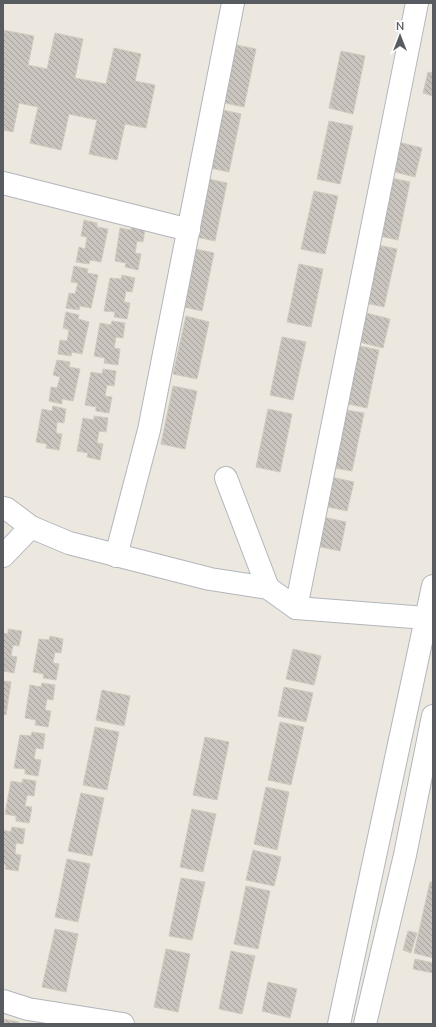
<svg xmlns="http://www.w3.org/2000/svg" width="436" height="1027" viewBox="0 0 436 1027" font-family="'Nunito Sans',sans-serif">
<defs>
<pattern id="building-back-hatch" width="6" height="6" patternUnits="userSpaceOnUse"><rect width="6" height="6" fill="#c9c5be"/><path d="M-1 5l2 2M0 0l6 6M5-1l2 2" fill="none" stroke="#a6a39e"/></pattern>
</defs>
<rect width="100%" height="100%" fill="#ece8df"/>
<g fill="url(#building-back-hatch)" stroke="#d1cabd">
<path d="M3 30 34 36 28 65 47 69 55 33 83 39 75 78 106 84 114 48 141 54 135 81 155 85 146 128 125 124 117 160 89 154 97 120 69 114 61 150 30 143 38 107 19 103 13 132 3 130Z"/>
<path d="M232 44 256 49 244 107 220 102Z"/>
<path d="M341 51 365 56 353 114 329 108Z"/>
<path d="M428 72 433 73V96L423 93Z"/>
<path d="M218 109 241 114 229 172 205 167Z"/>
<path d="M329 121 353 126 340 184 317 179Z"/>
<path d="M394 141 422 148 415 177 387 170Z"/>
<path d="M386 177 410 182 398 240 374 235Z"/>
<path d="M204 178 227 183 215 241 191 236Z"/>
<path d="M314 191 338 196 325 254 301 249Z"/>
<path d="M84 220 97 223V227L108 229 101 262 90 260 89 264 76 262 79 247 85 249 87 237 81 236Z"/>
<path d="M132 226 145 228 143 242 137 241 135 253 141 254 138 270 125 267 126 263 115 261 120 228 131 230Z"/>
<path d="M373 244 397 249 384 307 361 302Z"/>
<path d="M191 248 214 253 202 311 179 306Z"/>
<path d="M299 264 323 269 311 327 287 322Z"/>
<path d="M74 266 88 269 87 273 98 275 91 308 80 306 79 310 66 308 69 293 75 294 78 283 71 282Z"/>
<path d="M122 275 135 278 132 292 126 291 124 302 130 303 127 319 114 317 115 312 104 311 110 278 121 279Z"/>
<path d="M66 312 79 315 78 319 89 322 82 354 72 352 71 356 58 354 60 340 67 341 69 330 63 328Z"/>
<path d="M362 312 390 319 383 348 355 341Z"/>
<path d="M186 316 209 322 197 379 173 374Z"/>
<path d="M112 321 125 323 123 338 116 337 114 348 120 349 118 365 104 363 105 358 94 356 100 323 111 325Z"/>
<path d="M282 337 306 342 293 400 270 395Z"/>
<path d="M355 345 379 350 367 408 343 403Z"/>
<path d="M57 360 70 362 69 367 80 369 73 401 62 399V404L49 401 51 387 57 388 60 377 53 375Z"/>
<path d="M103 369 116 371 114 386 107 385 105 396 112 397 109 413 96 411V407L85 405 91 372 102 374Z"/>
<path d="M173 386 197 391 185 449 161 444Z"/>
<path d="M53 406 66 409 64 423 57 422 56 433 62 434 59 450 46 448 47 444 36 442 42 409 52 411Z"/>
<path d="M268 409 292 414 280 472 256 467Z"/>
<path d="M340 409 364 413 352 471 328 467Z"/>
<path d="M94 416 108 418 106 432 99 431 97 443 103 444 100 460 87 457 88 453 77 451 83 418 94 420Z"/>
<path d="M326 476 354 482 347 511 319 505Z"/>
<path d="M318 516 346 522 340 551 311 545Z"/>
<path d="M8 629 22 631 19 646 13 645 11 656 17 657 14 673 3 671V633L8 634Z"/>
<path d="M50 636 63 639 61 653 55 652 53 663 59 664 56 680 43 678 44 674 33 672 39 639 49 640Z"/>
<path d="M293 649 321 656 314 685 286 679Z"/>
<path d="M3 681 11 682 6 715 3 714Z"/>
<path d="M42 683 55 685 53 700 47 699 45 710 51 711 48 727 35 725 36 720 25 718 30 685 41 687Z"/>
<path d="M284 687 313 693 306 722 278 716Z"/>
<path d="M102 690 130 696 124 726 96 720Z"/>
<path d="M280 722 304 727 291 785 268 780Z"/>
<path d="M95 727 119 732 107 790 83 785Z"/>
<path d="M32 732 45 734 43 749 36 748 34 759 41 760 38 776 25 774V769L14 768 20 735 31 736Z"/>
<path d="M205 737 229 742 217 800 193 795Z"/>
<path d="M23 779 36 781 34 796 27 795 25 806 32 807 29 823 16 821V816L5 814 11 781 22 783Z"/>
<path d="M266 787 289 792 277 850 254 844Z"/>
<path d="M81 793 104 798 92 856 68 851Z"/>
<path d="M192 809 216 814 203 872 180 867Z"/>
<path d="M12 827 25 829 23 844 16 843 15 854 21 855 18 871 5 869 6 865 3 864V830L11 832Z"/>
<path d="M253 850 281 857 274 886 246 880Z"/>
<path d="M67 859 90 864 78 922 55 917Z"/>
<path d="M181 878 205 882 192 940 169 936Z"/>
<path d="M430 882H433V958L414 953Z"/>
<path d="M246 886 270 891 258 949 234 944Z"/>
<path d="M55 929 78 934 66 992 42 987Z"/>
<path d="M408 931 417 933 411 953 403 950Z"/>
<path d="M166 949 190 954 178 1012 154 1007Z"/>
<path d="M231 951 255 956 242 1014 219 1009Z"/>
<path d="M415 959 433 963V973L413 969Z"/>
<path d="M268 982 297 989 290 1018 262 1011Z"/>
<path d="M3 1019 19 1022V1024H3Z"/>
</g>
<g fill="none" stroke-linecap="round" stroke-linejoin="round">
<defs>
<g id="minor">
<path d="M3 183 189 230"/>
<path d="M226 478 268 588"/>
<path d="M3 508 7 509 31 527 69 543 210 579 268 588 296 608 426 618"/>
<path d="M3 556 31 527"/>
<path d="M116 556 149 430 233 3"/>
<path d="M296 608 417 3"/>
<path d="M3 1001 28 1009 123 1024"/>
<path d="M339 1024 433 586"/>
<path d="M365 1024 405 855 433 716"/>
</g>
</defs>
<use href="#minor" stroke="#b2b6bb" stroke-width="24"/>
<use href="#minor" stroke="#fff" stroke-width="22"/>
</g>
<rect width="436" height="1027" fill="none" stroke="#585c61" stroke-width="8"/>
<g transform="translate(400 36)" stroke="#ffffff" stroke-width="3" paint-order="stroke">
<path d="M0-3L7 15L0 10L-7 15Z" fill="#585c61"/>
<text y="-6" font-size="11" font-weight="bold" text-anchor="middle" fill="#585c61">N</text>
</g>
</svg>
